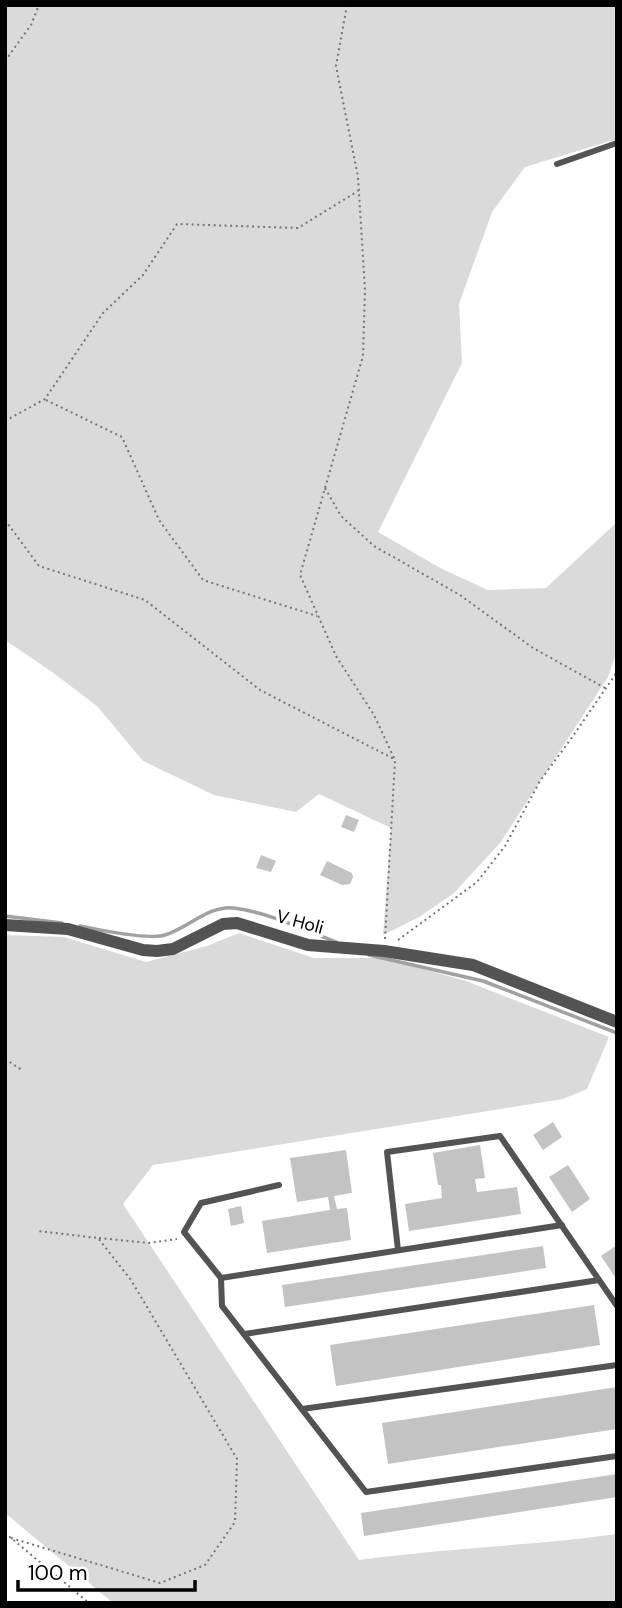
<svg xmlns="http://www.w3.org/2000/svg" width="622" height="1608" viewBox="0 0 622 1608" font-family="'DM Sans',sans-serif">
<rect width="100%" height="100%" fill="#fff"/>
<g fill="#dadada">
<path d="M5 5H617V139L525 167 492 212 459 304 462 363 378 532 442 569 488 590 546 588 617 522V651L608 677 500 843 453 894 419 917 383 935 391 828 319 794 296 812 214 795 143 761 97 706 52 672 5 640Z"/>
<path d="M239 933 314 958H383L466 981 609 1037 587 1089 563 1099 153 1165 123 1204 359 1560C444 1548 531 1546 617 1534V1603H113L5 1513V935L64 937 146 962 207 946Z"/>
</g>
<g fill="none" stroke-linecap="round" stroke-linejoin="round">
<g stroke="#a1a1a1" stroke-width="3.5">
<path d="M5 916 62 923"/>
<path d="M80 926C98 930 149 940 165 935 188 928 209 905 234 908 267 912 305 930 336 942"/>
<path d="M369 955 483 981 617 1033"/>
</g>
</g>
<g fill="#c3c3c3">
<path d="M346 815 359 820 354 832 341 827Z"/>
<path d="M261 855 276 861 271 872 256 868Z"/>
<path d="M327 861 352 873 353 877 350 884 342 885 320 875Z"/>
<path d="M553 1122 562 1137 543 1150 533 1135Z"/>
<path d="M480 1145 485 1178 475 1179 477 1192 517 1187 521 1214 409 1231 405 1204 442 1198 441 1185H438L433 1153Z"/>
<path d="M346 1150 352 1193 334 1196 337 1209 347 1208 351 1240 267 1253 262 1221 330 1210 328 1197 297 1202 290 1158Z"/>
<path d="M568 1165 590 1199 572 1212 549 1177Z"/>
<path d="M241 1206 244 1223 231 1226 228 1209Z"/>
<path d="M617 1245V1280L601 1256Z"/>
<path d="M543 1246 546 1268 285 1307 282 1285Z"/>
<path d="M594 1305 600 1345 336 1386 330 1345Z"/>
<path d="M617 1387V1429L388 1464 382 1423Z"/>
<path d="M617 1474V1497L364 1536 361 1513Z"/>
</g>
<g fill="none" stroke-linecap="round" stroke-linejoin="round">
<g stroke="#757575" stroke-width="2" stroke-dasharray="2 3.5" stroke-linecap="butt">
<path d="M347 5 336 66 358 177 365 290 363 356 300 575 336 656 374 715 395 760 385 939"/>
<path d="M5 61 31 25 39 5"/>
<path d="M46 400 122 437 159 520 203 580 317 616"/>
<path d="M5 421 45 399 103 313 143 275 177 224 298 228 358 191"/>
<path d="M325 488 341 516 374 546 460 595 533 648 605 688"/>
<path d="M5 520 39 566 145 600 260 690 394 759"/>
<path d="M398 940 477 882 505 846 540 781 573 736 615 675 617 667"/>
<path d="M5 1059 22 1070"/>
<path d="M99 1238 149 1243 177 1239"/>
<path d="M5 1533 89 1603"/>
<path d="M11 1538 160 1583 205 1565 235 1522 237 1459 131 1280 98 1238 38 1231"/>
</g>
<g stroke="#535353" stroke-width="6">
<path d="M557 164 617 143"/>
<path d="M279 1185 201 1203 184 1232 221 1278 222 1306 366 1492 617 1456"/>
<path d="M398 1250 387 1152 500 1136 617 1306"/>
<path d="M221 1278 562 1225"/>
<path d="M244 1334 599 1280"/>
<path d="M302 1409 617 1365"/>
</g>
<path stroke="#535353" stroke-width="12" d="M5 925 68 929 143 950 157 951 173 949 223 924 237 923 308 945 384 951 473 965 617 1022"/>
</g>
<g text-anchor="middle" stroke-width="7" stroke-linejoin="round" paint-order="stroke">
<g font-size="18" fill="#000" stroke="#fff">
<text transform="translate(300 922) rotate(15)" y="6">V Holi</text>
</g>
</g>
<rect width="622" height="1608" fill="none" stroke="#000000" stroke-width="14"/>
<path d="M18 1580v10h177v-10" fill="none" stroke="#000000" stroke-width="3.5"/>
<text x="28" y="1580" font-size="21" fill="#000000" stroke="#ffffff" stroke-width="5" paint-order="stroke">100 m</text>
</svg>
